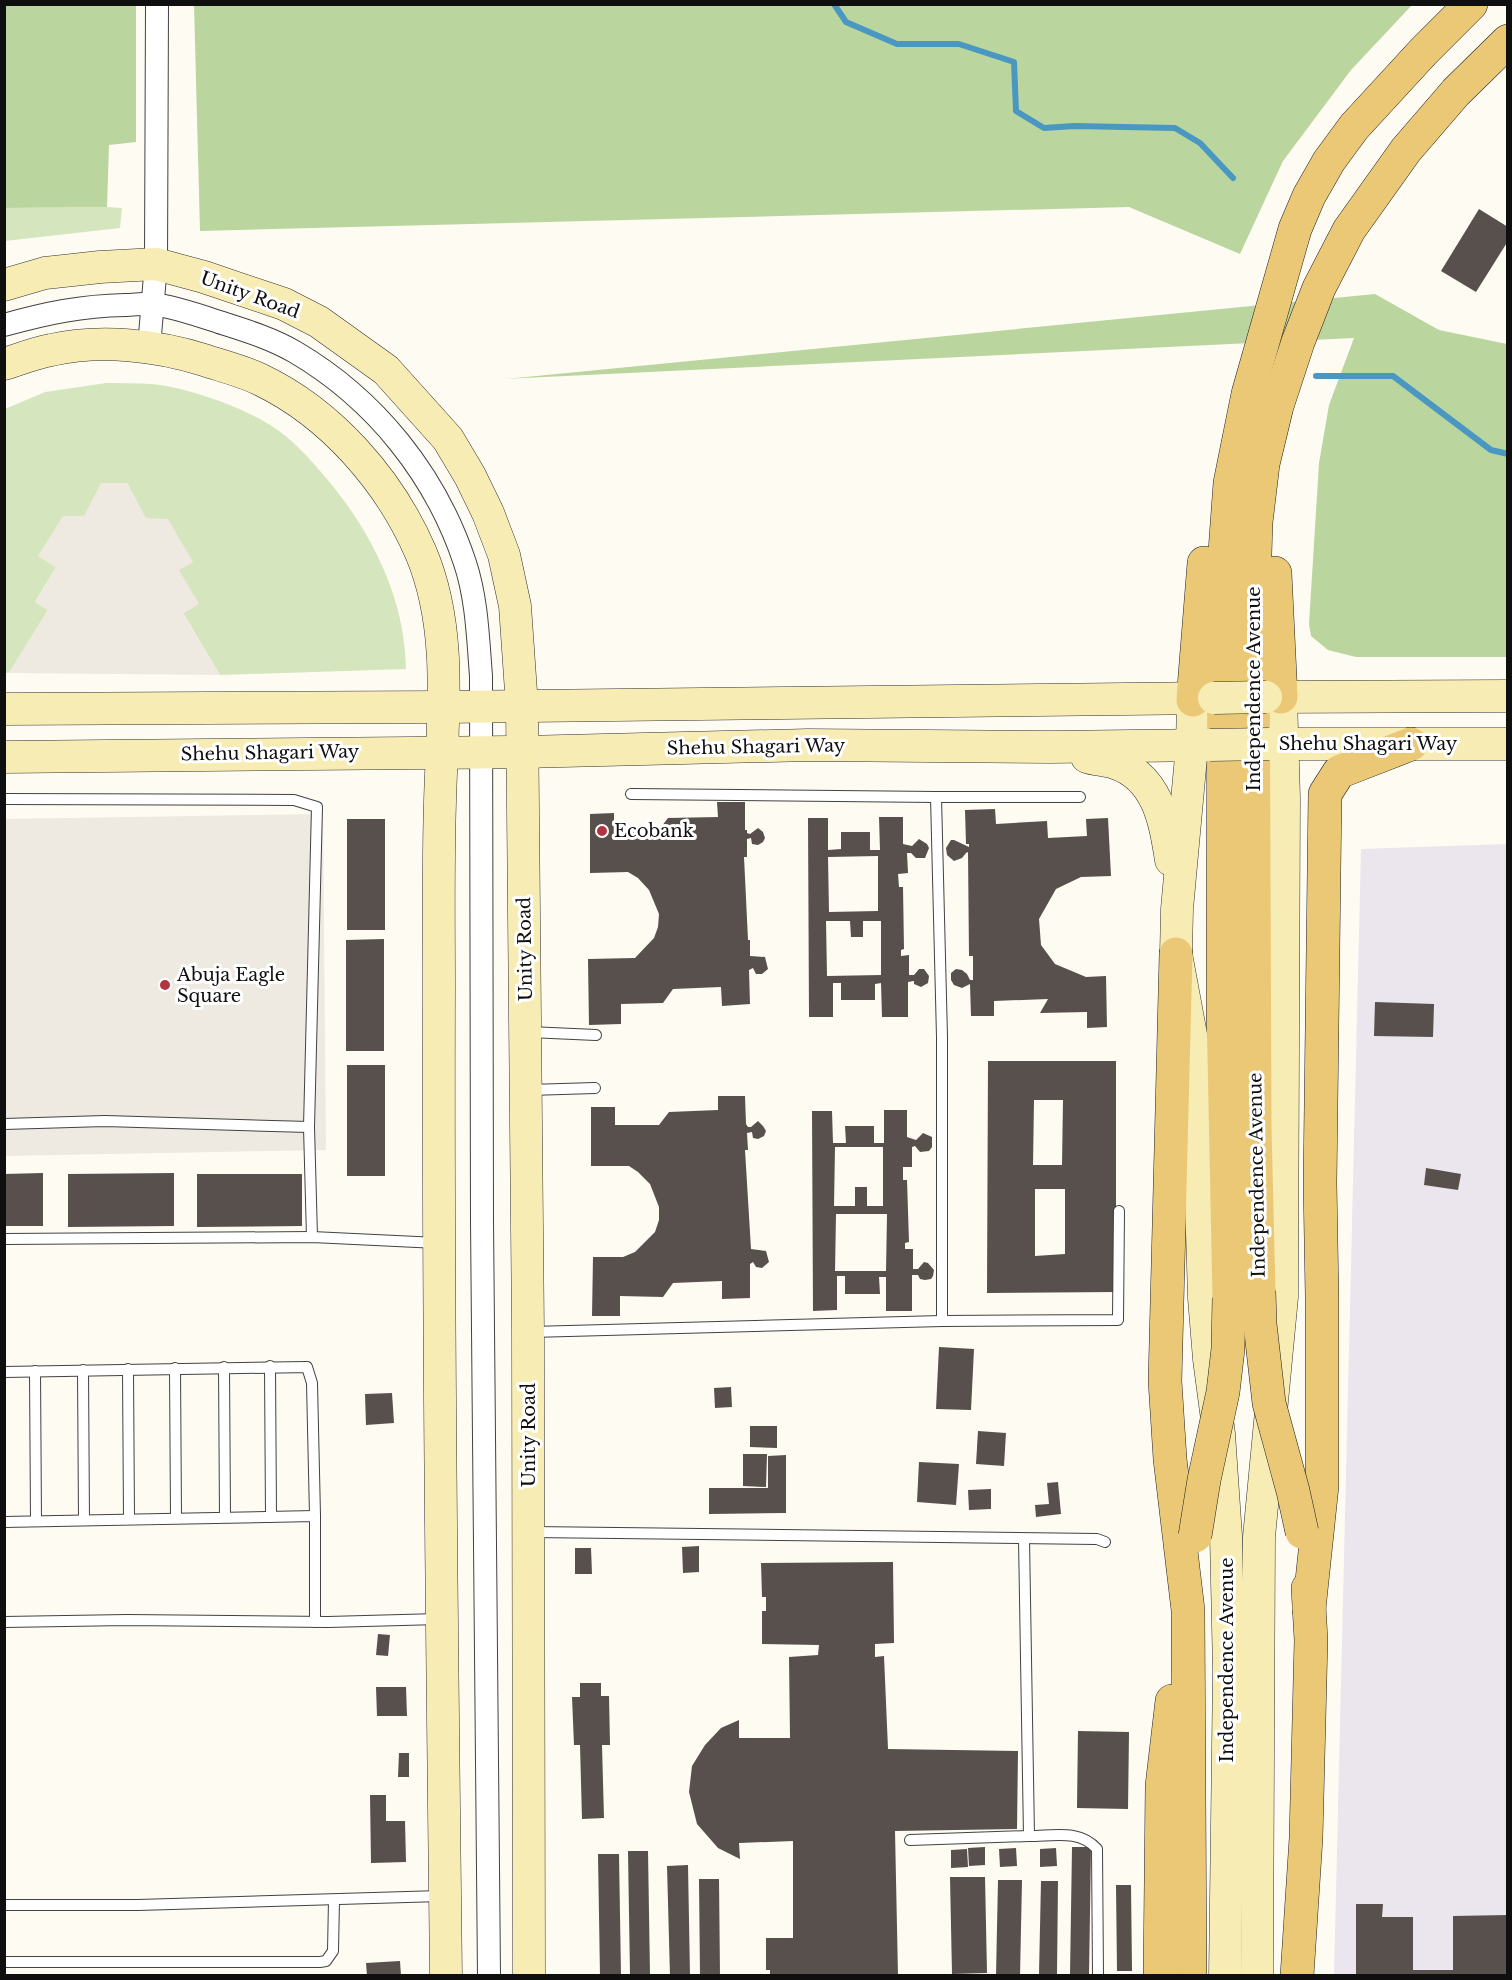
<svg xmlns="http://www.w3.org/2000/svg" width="1512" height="1980" viewBox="0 0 1512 1980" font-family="'Libre Baskerville',serif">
<rect width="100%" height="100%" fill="#fefbf3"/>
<path fill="#ebe5ed" d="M1507 844V1975L1334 1976 1361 849Z"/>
<g fill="#d5e6bf">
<path d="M107 207 122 208 120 228 5 241 4 208Z"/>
<path d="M106 383C121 383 137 383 152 384 188 388 227 402 260 419 285 432 303 451 321 472 369 527 405 595 406 669L220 675 183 613 146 519 127 483 84 516 39 556 56 567 35 602 48 610 9 673H5V409L45 392Z"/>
</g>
<g fill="#bbd59f">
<path d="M4 5H136V142L109 145 107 207 5 208Z"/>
<path d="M194 5V4L1412 5 1351 70 1283 161 1240 254 1129 207 200 231Z"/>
<path d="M1375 294 1439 330 1507 344V657H1356L1328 650 1311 636 1309 624 1319 463 1329 405 1354 338 505 379Z"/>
</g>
<g fill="#eeeae1">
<path d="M101 483H127L146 518 168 519 193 562 179 570 199 604 183 614 220 675 9 673 48 610 35 602 56 567 38 556 63 516H84Z"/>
<path d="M323 814 326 1150 5 1156 4 819Z"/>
</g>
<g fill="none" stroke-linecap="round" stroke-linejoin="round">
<g stroke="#4a98c1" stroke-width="6">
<path d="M834 4 846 22 897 44H959L1014 62 1016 111 1044 128 1074 126 1175 128 1200 143 1233 178"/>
<path d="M1316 376H1393L1491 450 1508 454"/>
</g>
</g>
<g fill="#57504c" fill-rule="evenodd">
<path d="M1479 209 1508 227V241L1476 292 1441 271Z"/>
<path d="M717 802H745V830H747V833L750 834 758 828 763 832 765 838 763 842 758 845 752 844 751 838 747 839V857H744L748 940H750V956L765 957 768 969 762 974H756L753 968 749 970 750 1004 722 1006 721 987 673 989 663 1003 621 1004V1024L589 1025 588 959 635 958 654 938 658 927 659 914 649 890 638 878 628 872 590 873V814L614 813V831H658L668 818 718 817Z"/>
<path d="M995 809 996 824 1047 821 1048 838 1087 836 1086 819 1108 818 1111 876 1081 877 1056 889 1039 919 1041 945 1055 964 1086 977 1106 976 1107 1027 1087 1028V1012L1040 1013 1048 999 994 1001V1016H971L970 984 962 988 954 985 951 980V973L956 969 962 970 967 974 970 980H973V956H969L968 852 966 853 962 858 954 861 947 855 946 848 951 840H954L969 847V844H966L965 810Z"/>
<path d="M879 817H903V844L912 846 919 839 927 844 929 848 925 858H916L911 853H907L908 873 898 874 899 887H903L904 949 901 950V956L909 955V975H914L919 969H924L929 976 928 983 921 987 914 984V981L908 982V1017H882L881 983 875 984V1000H841V983H833V1017H809L808 818H828V850L841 849V832H870V850H880ZM878 856V911L829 912 828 857ZM826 921H850L851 937H863V921H881V975L827 976Z"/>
<rect x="347" y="819" width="38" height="111"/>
<path d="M384 939V1051H346V940Z"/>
<path d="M1375 1002 1434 1004 1433 1037 1374 1036Z"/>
<path d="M988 1061H1116V1292L987 1293ZM1034 1100H1063L1062 1165H1033ZM1035 1189H1065V1254L1035 1256Z"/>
<rect x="347" y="1065" width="38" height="111"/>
<path d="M718 1096H745L746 1124 748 1127H751L758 1121 763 1126 766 1131 764 1136 758 1139 753 1138 752 1132 747 1133 748 1150H745L751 1249 766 1251 769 1262 762 1268 756 1267 753 1262 750 1264V1298L722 1299V1281L673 1283 663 1297 620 1296V1316H592L593 1257H623L635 1252 655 1232 659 1220V1207L650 1184 638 1172 629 1166H591V1107H615V1125H659L669 1112 718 1110Z"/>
<path d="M884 1110H907V1137L916 1140 923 1133 932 1137V1147L929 1151 920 1152 915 1146 912 1147V1167H903V1180H907L909 1242 905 1243V1249H913V1269H918L924 1262 928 1263 934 1270 933 1276 931 1279 925 1280 920 1279 918 1275H912V1311H886V1277H879L880 1294H845V1276H837V1310L813 1311 812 1111H832L833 1143H846L845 1126H874V1143H884ZM835 1147H883V1206H867V1187H855V1206H834ZM836 1214H887L886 1271H835Z"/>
<path d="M1426 1168 1461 1174 1458 1190 1424 1185Z"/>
<path d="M43 1173V1226H4V1174Z"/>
<path d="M174 1173V1226L68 1227V1174Z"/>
<path d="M197 1174H302V1226L197 1227Z"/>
<path d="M939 1347 974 1349 971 1410 936 1409Z"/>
<path d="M731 1387 732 1407 715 1408 714 1388Z"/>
<path d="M392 1393 394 1423 366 1425 365 1394Z"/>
<path d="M750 1426H777V1448L750 1447Z"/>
<path d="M978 1431 1006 1433 1004 1466 976 1464Z"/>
<path d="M743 1454H767L766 1487 743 1486Z"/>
<path d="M786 1455V1513L709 1514V1488H768V1456Z"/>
<path d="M919 1462 959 1464 956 1505 917 1502Z"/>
<path d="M1058 1482 1061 1514 1036 1517 1035 1505 1049 1504 1047 1483Z"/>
<path d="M991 1489V1509L969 1510 968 1490Z"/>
<path d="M699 1546V1572L683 1573 682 1547Z"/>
<path d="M575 1548H591L592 1574H575Z"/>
<path d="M893 1562 894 1643 875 1644V1657L884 1656 888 1749 1018 1751 1017 1829 895 1831 898 1976H770V1970H766V1938H793V1841L739 1843 740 1859 718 1848 697 1824 689 1792 692 1766 705 1745 721 1728 739 1720V1738H790L789 1657 818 1655 819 1645 762 1644V1611H766V1597H762L761 1563Z"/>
<path d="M378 1634 390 1635 388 1656 376 1655Z"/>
<path d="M580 1683H601V1696H609L610 1745H602L604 1818 582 1819 580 1745H574L572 1697H580Z"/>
<path d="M376 1687H406L407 1716H377Z"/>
<path d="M1078 1731 1129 1732 1128 1809 1077 1808Z"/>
<path d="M399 1753H409V1777H398Z"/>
<path d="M370 1795H386V1821H405L406 1862 371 1863Z"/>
<path d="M985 1847V1865L969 1866 968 1848Z"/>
<path d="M1072 1847H1091L1089 1976H1070Z"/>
<path d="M1016 1848 1017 1866 1000 1867 999 1849Z"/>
<path d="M1056 1848 1057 1866 1040 1867V1849Z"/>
<path d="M967 1849 968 1867 951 1868V1850Z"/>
<path d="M628 1851H648L650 1975H630Z"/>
<path d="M598 1854H619L621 1976H600Z"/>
<path d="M688 1865 690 1976H670L667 1866Z"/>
<path d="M950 1877H985L987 1973 952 1974Z"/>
<path d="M699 1879H719L720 1976H700Z"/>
<path d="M998 1880H1022L1020 1976H996Z"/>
<path d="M1041 1881H1058L1057 1974H1039Z"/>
<path d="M1116 1885H1131L1132 1971H1117Z"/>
<path d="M1356 1904H1383L1382 1917H1413V1970H1453V1916L1508 1915V1976H1356Z"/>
<path d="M400 1961 401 1976H367L366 1963Z"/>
</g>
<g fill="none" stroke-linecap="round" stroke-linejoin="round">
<defs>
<g id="lane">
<path d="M631 794 936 797"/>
<path d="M1080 797H936L942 1037V1321L1118 1320 1119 1211"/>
<path d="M4 799 294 800 317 807 309 1127 312 1237"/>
<path d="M529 1032 596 1035"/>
<path d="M529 1090 595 1088"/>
<path d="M4 1124 105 1121 309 1127"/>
<path d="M4 1239 312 1237 438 1243"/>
<path d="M531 1332 942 1321"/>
<path d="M270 1366 271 1517"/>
<path d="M224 1367 225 1517"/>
<path d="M175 1368 176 1518"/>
<path d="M128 1369 129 1519"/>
<path d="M83 1370 84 1520"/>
<path d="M35 1371 36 1521"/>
<path d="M4 1372 307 1367 312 1383 315 1516"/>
<path d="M4 1522 315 1516V1622"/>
<path d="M532 1532 1097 1539 1105 1542"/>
<path d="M4 1622 127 1620 328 1622 439 1619"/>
<path d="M1029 1836C1053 1836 1080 1829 1097 1849L1098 1976"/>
<path d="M910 1840 1029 1836 1024 1539"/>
<path d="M4 1905H138L441 1896"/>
<path d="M4 1962H320L326 1961 333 1951 334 1900"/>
</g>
<g id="street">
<path d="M4 325C47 313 81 306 125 305 134 305 144 303 153 304 175 307 198 315 219 322 244 330 271 338 295 352 375 399 436 475 465 563 477 599 478 639 481 676L482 1221 489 1976"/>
<path d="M149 347 156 264 157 4"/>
</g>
<g id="secondary">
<path d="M4 285 45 273 100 267 156 264 204 277 284 304 319 322 386 370 448 439 470 476 488 513 504 555 515 606 522 706 528 1332 529 1976"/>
<path d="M4 364C20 359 35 353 51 350 101 339 156 345 204 360 222 366 242 371 259 379 331 413 390 481 421 553 454 631 442 720 440 802 438 864 439 925 439 987 438 1316 442 1646 446 1976"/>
<path d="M1266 697 1508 696"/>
<path d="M1193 700 1192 746 1177 909 1176 954 1197 1067 1204 1298 1209 1359 1219 1434 1226 1536 1229 1671 1225 1976"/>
<path d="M4 709 443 707 1213 698"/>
<path d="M1269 744H1508"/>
<path d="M4 757 523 752 808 745 1051 747 1210 745"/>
<path d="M1087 757C1096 760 1106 760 1115 763 1158 777 1165 822 1171 860"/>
<path d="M1257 1976 1259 1537 1282 1297 1284 798 1281 697"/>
</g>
<g id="primary">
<path d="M1275 573 1281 697"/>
<path d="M1193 700 1204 563"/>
<path d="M1176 954 1165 1381 1170 1459 1188 1610 1190 1976"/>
<path d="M1259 1291 1255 1128 1253 619 1256 522 1263 464 1277 406 1298 342 1319 288 1349 230 1406 150 1456 92 1508 41"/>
<path d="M1229 1298 1223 1007 1224 565 1230 483 1248 394 1295 229 1309 196 1329 161 1354 127 1423 52 1471 4"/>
<path d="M1309 1609 1322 1486V1296L1320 1183 1325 794 1339 772 1411 744"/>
<path d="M1160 1976 1162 1786 1172 1701"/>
<path d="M1297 1976 1306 1838 1311 1640 1308 1588"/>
</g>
</defs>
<use href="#lane" stroke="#424242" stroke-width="12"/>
<use href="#street" stroke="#424242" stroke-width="24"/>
<use href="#secondary" stroke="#313131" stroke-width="33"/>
<use href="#primary" stroke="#202020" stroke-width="34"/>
<use href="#lane" stroke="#fff" stroke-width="10"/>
<use href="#street" stroke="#fff" stroke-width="22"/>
<use href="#secondary" stroke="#f7ecb4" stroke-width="32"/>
<use href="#primary" stroke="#ebc875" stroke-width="33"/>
<defs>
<g id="secondary-bridge">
<path d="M1214 698 1266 697"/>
<path d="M1210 745 1269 744"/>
</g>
<g id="primary-bridge">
<path d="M1259 1291 1260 1324 1269 1403 1293 1491 1302 1532"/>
<path d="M1195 1536 1204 1480 1223 1392 1228 1349 1229 1298"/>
</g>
</defs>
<use href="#secondary-bridge" stroke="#313131" stroke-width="33" stroke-linecap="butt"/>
<use href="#primary-bridge" stroke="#202020" stroke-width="34" stroke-linecap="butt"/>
<use href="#secondary-bridge" stroke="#f7ecb4" stroke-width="32"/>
<use href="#primary-bridge" stroke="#ebc875" stroke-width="33"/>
</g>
<g fill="#b23441" stroke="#fff" stroke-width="2">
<circle cx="602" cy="831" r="6"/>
<circle cx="165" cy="985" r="6"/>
</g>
<g text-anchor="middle" stroke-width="6" stroke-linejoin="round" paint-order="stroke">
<g font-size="18" fill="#0f0f0f" stroke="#fff">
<text transform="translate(250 295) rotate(20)" y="6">Unity Road</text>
<text transform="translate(1254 689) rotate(-90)" y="6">Independence Avenue</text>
<text x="1368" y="750">Shehu Shagari Way</text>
<text transform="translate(756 747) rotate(-1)" y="6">Shehu Shagari Way</text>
<text transform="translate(270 753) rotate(-1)" y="6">Shehu Shagari Way</text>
<text transform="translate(525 949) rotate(-91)" y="6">Unity Road</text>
<text transform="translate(1257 1175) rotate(-91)" y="6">Independence Avenue</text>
<text transform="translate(529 1435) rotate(-90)" y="6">Unity Road</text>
<text transform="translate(1227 1660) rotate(-90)" y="6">Independence Avenue</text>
</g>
<g font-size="18" fill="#0f0f0f" stroke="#fff" text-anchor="start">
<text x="614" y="837">Ecobank</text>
<text x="177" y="981">Abuja Eagle<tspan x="177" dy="21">Square</tspan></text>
</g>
</g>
<rect width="1512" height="1980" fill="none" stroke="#0f0f0f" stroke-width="12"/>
</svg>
